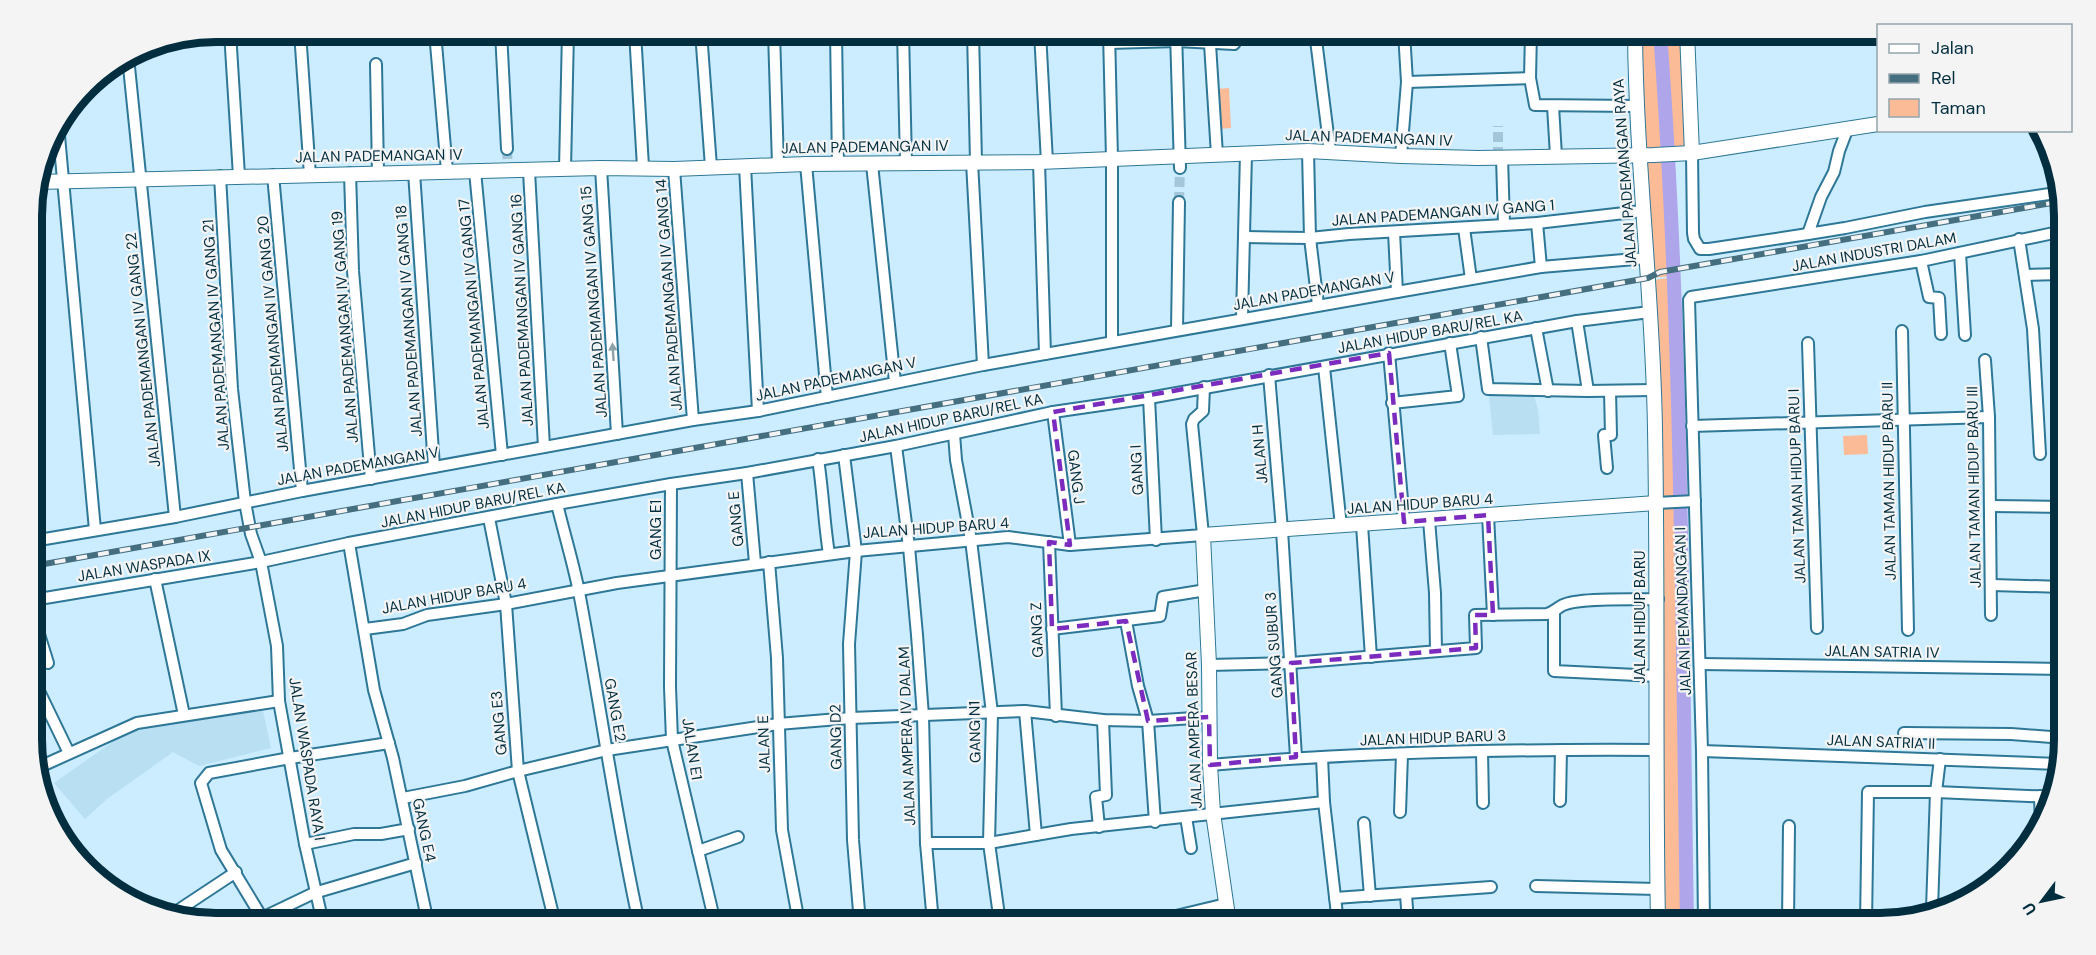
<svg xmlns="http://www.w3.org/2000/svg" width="2096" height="955" viewBox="0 0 2096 955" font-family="'DM Sans',sans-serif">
<rect width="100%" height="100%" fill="#cbedff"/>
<g fill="#b8dff2">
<path d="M1533 393 1538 409 1540 434 1493 435 1489 396Z"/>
<path d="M261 701 271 748 199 766 173 752 107 799 85 819 54 783 128 731 158 720Z"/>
</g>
<g fill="#fcbb97">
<path d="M1636 32H1660L1668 135 1663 32H1685L1692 152 1670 159 1674 276 1648 278Z"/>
<path d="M1229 88 1231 128 1219 129 1217 89Z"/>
<path d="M1674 277 1679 428 1687 923H1658L1648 281Z"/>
<path d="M1867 435 1868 454 1844 455 1843 436Z"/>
</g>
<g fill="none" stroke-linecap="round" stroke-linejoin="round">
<path stroke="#afa5ea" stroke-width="14" d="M1660 32C1682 328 1682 626 1687 923"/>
<g stroke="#a3c7d9" stroke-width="10" stroke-dasharray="10 5" stroke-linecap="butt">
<path d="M507 149 508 171"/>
<path d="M1498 157V126"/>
<path d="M1179 202 1180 168"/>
</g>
<defs>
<g id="minor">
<path d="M230 32 239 176"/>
<path d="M300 32 310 175"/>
<path d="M435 32 447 171"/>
<path d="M501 32 507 149"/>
<path d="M635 32 643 167"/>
<path d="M701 32 711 167"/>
<path d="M774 32 778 165"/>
<path d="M836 32 838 164"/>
<path d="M903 32 906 163"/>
<path d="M973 32 976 162"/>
<path d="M1040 32 1047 162"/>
<path d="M1109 32 1112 159V342"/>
<path d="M1176 32 1180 168"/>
<path d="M1315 32 1330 151"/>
<path d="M1531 32 1530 78 1535 105 1635 106"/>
<path d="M1567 32H1601"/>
<path d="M1109 43 1177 41 1234 44 1236 41 1237 32"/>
<path d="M1210 44 1217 155"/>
<path d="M128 57 175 517"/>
<path d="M376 64 378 173"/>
<path d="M1407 82 1530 78"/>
<path d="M1553 106 1556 156"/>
<path d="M58 125 95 530"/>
<path d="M1847 130 1839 151 1834 172 1821 197 1808 234 1845 228 1925 212 2063 192"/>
<path d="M1308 151 1310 238 1318 305"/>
<path d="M1692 153 1693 233 1694 239 1700 249H1709L1808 234"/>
<path d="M1401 156 1407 82 1404 32"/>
<path d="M1502 157 1504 224"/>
<path d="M972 162 983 365"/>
<path d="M1039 162 1045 354"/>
<path d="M806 164 827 397"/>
<path d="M872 164 895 382"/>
<path d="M745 166 758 411"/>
<path d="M601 168 617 434"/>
<path d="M565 169 568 32"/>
<path d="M674 169 693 420"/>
<path d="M475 171 502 455"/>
<path d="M529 171 544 447"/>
<path d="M414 172 434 467"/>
<path d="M350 173 353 271 371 479"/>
<path d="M273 175 302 491"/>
<path d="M220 176 232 389 245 502 251 534 261 562 277 646 279 701 305 844 323 923"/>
<path d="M1537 223 1541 267"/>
<path d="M1464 228 1471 279"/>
<path d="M1394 232 1397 292"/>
<path d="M1245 237 1310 238 1349 234 1537 223 1642 211"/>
<path d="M2019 239 2033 329 2040 454"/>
<path d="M1960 253 1965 335"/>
<path d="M1921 261 1929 297 1939 298 1941 334"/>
<path d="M2025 275 2063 274"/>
<path d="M1242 318 1246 153"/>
<path d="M1577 321 1588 391"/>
<path d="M1536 328 1548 391"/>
<path d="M1177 330 1179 202"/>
<path d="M1902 331 1908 630"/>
<path d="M1481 337 1488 389 1588 391 1653 390"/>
<path d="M1808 343 1817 628"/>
<path d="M1389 353 1404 522"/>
<path d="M1985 360 1989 417 1991 615"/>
<path d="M1324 367 1341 526"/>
<path d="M1269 375 1282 530 1296 757"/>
<path d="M1149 398 1156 540"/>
<path d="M1392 403 1458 396 1450 343"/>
<path d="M1053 412 1070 545"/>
<path d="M1692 426 1989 417"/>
<path d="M954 434 956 460 971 540 992 713 989 843 1000 923"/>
<path d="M896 446 909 547 917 635 923 716 926 843 933 923"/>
<path d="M844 455 856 551 849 644 853 840 860 923"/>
<path d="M818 459C823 491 824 523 829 554"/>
<path d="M1607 468 1604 435H1611L1610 391"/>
<path d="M747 473 755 563"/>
<path d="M671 484 670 687 672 740 712 910 714 923"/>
<path d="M1656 503 1695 501"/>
<path d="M557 504C564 533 573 562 579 592 600 702 615 814 639 923"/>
<path d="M1991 506 2064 507"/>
<path d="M1488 515 1493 615"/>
<path d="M489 518 506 604 518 771 555 923"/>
<path d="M1429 520 1435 593 1436 651"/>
<path d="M1362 525 1371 657"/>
<path d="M33 541 175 517 302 491 693 420 758 411 983 365 1397 292 1541 267 1647 258"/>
<path d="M1049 542 1056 716"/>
<path d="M349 543 374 690 393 758 428 923"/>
<path d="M769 562 777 658 782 830 799 923"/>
<path d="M155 579 184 715"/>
<path d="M1992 585 2064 587"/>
<path d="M33 600 261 562 349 543 557 504 671 484 747 473 896 446 1053 412 1149 398 1577 321 1650 312"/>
<path d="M1554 612V671L1657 676"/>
<path d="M33 615 48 663"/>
<path d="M1126 621 1138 686 1148 721 1155 822"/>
<path d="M365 629 403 624 427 615 506 604 617 583 856 551 1008 537 1070 545 1203 535 1192 424 1194 419 1203 411 1204 387"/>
<path d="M1052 629 1160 616 1163 597 1206 590"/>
<path d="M1700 664 2064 669"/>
<path d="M1209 665 1291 663 1476 648 1475 615 1547 614C1554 612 1557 608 1563 605 1580 597 1636 600 1658 599"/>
<path d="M33 670 38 684 33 688"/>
<path d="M37 687 69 753"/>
<path d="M1025 711 1036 835"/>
<path d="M1904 733 2011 734 2064 738"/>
<path d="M389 743 290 758 209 773 201 783 221 850 261 916H266L314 893 416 863"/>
<path d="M1482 751 1483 803"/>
<path d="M1702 751 2059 764"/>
<path d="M1322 757 1324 802 1338 923"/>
<path d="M1210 765C1358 752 1507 749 1656 750"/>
<path d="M35 769 137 723 279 701"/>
<path d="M2040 796 2041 825"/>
<path d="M403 798 465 786 518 771 607 750 778 724 851 718 1025 711 1103 720 1148 721 1209 717"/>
<path d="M1560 801 1561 750"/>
<path d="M1400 812 1402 754"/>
<path d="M1186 817 1191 848"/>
<path d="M1364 823 1370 896"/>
<path d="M1099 827 1096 797 1106 795 1103 720"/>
<path d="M926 843H989L1071 829 1324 802"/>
<path d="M305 844 354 834H381L409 829"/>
<path d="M698 851 738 837"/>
<path d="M1536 886 1657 889"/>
<path d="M1406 894 1408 923"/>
<path d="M1335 898 1491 887"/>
<path d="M1932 909 1936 792 1940 759"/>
<path d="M171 915 236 872"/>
<path d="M1155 921 1226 904"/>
<path d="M1704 923 1702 751 1689 300 1691 297 1921 261 2063 231"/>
<path d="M1788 923 1789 826"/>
<path d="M1866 923 1868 792H1936L2053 797"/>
</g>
<g id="tertiary">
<path d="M1635 32C1636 164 1653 296 1655 429 1658 594 1655 759 1658 923"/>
<path d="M1687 32 1692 153"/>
<path d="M38 182 601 168 674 169 806 164 1039 162 1308 151 1401 156 1478 158 1654 155 1692 153 1878 124"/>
<path d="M1229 923 1213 813 1210 765 1209 665 1203 535 1656 503"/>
</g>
</defs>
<use href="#minor" stroke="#2e7796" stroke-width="14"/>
<use href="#tertiary" stroke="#2e7796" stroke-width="16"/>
<use href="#minor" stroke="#fff" stroke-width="10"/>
<use href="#tertiary" stroke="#fff" stroke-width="14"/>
<defs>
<path id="rail" d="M33 566 1648 278 1660 272 2063 201"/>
</defs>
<use href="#rail" stroke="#456e7f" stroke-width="6"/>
<use href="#rail" stroke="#f4f4f4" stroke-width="4" stroke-dasharray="11" stroke-linecap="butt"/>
</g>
<defs><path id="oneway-solid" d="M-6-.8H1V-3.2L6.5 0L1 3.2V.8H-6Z" transform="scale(1.5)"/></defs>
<use fill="#8da1a9" href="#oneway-solid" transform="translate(613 352) rotate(-94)"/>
<path fill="none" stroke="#7b2cbf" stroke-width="4.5" stroke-dasharray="12 8" stroke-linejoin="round" d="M1389 353 1404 522 1488 515 1493 615H1475L1476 648 1291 663 1296 757 1210 765 1209 717 1148 721 1126 621 1052 629 1049 542 1070 545 1053 412Z"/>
<g text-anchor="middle" stroke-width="4.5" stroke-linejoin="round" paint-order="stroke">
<g font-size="15" fill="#022e3f" stroke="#f4f4f4">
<text transform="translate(1369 138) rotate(2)" y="5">JALAN PADEMANGAN IV</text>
<text transform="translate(865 147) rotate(-1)" y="5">JALAN PADEMANGAN IV</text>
<text transform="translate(379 156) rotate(-1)" y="5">JALAN PADEMANGAN IV</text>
<text transform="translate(1625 173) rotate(-94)" y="5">JALAN PADEMANGAN RAYA</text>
<text transform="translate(1443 213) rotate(-4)" y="5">JALAN PADEMANGAN IV GANG 1</text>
<text transform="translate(1874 252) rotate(-10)" y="5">JALAN INDUSTRI DALAM</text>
<text transform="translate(1314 291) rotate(-10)" y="5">JALAN PADEMANGAN V</text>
<text transform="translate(669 295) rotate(-94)" y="5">JALAN PADEMANGAN IV GANG 14</text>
<text transform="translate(594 302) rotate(-94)" y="5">JALAN PADEMANGAN IV GANG 15</text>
<text transform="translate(522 310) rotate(-93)" y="5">JALAN PADEMANGAN IV GANG 16</text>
<text transform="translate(474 314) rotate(-95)" y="5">JALAN PADEMANGAN IV GANG 17</text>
<text transform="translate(409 321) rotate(-94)" y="5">JALAN PADEMANGAN IV GANG 18</text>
<text transform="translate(345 327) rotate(-94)" y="5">JALAN PADEMANGAN IV GANG 19</text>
<text transform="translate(1430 332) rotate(-10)" y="5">JALAN HIDUP BARU/REL KA</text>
<text transform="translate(273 334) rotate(-95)" y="5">JALAN PADEMANGAN IV GANG 20</text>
<text transform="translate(216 335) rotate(-94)" y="5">JALAN PADEMANGAN IV GANG 21</text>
<text transform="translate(143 350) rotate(-96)" y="5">JALAN PADEMANGAN IV GANG 22</text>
<text transform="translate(836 379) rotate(-12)" y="5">JALAN PADEMANGAN V</text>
<text transform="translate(951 418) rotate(-12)" y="5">JALAN HIDUP BARU/REL KA</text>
<text transform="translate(1260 454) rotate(-95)" y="5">JALAN H</text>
<text transform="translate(358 466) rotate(-10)" y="5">JALAN PADEMANGAN V</text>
<text transform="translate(1137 470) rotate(-93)" y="5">GANG I</text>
<text transform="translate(1076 477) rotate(83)" y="5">GANG J</text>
<text transform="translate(1889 481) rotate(-91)" y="5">JALAN TAMAN HIDUP BARU II</text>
<text transform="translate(1797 486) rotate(-92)" y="5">JALAN TAMAN HIDUP BARU I</text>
<text transform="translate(1974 487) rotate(-91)" y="5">JALAN TAMAN HIDUP BARU III</text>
<text transform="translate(1420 504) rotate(-4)" y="5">JALAN HIDUP BARU 4</text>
<text transform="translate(473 505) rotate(-11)" y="5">JALAN HIDUP BARU/REL KA</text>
<text transform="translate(736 519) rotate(-95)" y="5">GANG E</text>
<text transform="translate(936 528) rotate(-4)" y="5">JALAN HIDUP BARU 4</text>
<text transform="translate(656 530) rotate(-90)" y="5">GANG E1</text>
<text transform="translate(144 566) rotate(-9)" y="5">JALAN WASPADA IX</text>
<text transform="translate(454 596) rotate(-10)" y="5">JALAN HIDUP BARU 4</text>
<text transform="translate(1683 611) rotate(-92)" y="5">JALAN PEMANDANGAN I</text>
<text transform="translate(1640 617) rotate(-90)" y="5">JALAN HIDUP BARU</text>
<text transform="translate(1037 630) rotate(-92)" y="5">GANG Z</text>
<text transform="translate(1274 645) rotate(-94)" y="5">GANG SUBUR 3</text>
<text transform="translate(1882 652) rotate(1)" y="5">JALAN SATRIA IV</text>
<text transform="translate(615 710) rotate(80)" y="5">GANG E2</text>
<text transform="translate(499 723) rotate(-95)" y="5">GANG E3</text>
<text transform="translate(1194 730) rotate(-92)" y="5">JALAN AMPERA BESAR</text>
<text transform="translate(975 732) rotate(-91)" y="5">GANG N1</text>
<text transform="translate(907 736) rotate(-92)" y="5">JALAN AMPERA IV DALAM</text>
<text transform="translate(836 737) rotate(-91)" y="5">GANG D2</text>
<text transform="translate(1433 738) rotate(-2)" y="5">JALAN HIDUP BARU 3</text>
<text transform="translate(1881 742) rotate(2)" y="5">JALAN SATRIA II</text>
<text transform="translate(764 744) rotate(-92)" y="5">JALAN E</text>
<text transform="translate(692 749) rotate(81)" y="5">JALAN E1</text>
<text transform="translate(307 759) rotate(81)" y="5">JALAN WASPADA RAYA I</text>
<text transform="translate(424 830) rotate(78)" y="5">GANG E4</text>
</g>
</g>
<path d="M0 0H2096V955H0ZM216 42H1880A174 174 0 0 1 2054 216V739A174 174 0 0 1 1880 913H216A174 174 0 0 1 42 739V216A174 174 0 0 1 216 42Z" fill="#f4f4f4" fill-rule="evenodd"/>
<path fill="none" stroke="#022e3f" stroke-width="8" d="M216 42H1880A174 174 0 0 1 2054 216V739A174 174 0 0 1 1880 913H216A174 174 0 0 1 42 739V216A174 174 0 0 1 216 42Z"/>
<rect x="1877" y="24" width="195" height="108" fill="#f4f4f4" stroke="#93a5ac" stroke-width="1.5"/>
<rect x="1889" y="44" width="30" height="9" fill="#ffffff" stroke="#93a5ac" stroke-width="1.5"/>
<text x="1931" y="54" font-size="18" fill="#022e3f">Jalan</text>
<rect x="1889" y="74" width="30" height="9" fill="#456e7f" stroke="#93a5ac" stroke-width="1.5"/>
<text x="1931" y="84" font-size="18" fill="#022e3f">Rel</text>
<rect x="1889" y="99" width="30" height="18" fill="#fcbb97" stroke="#93a5ac" stroke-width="1.5"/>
<text x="1931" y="114" font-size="18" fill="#022e3f">Taman</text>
<g transform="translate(2042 901) rotate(238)" stroke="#f4f4f4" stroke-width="4.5" paint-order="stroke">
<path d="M0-4.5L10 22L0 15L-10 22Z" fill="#022e3f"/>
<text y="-9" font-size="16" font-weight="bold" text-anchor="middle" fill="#022e3f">U</text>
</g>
</svg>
